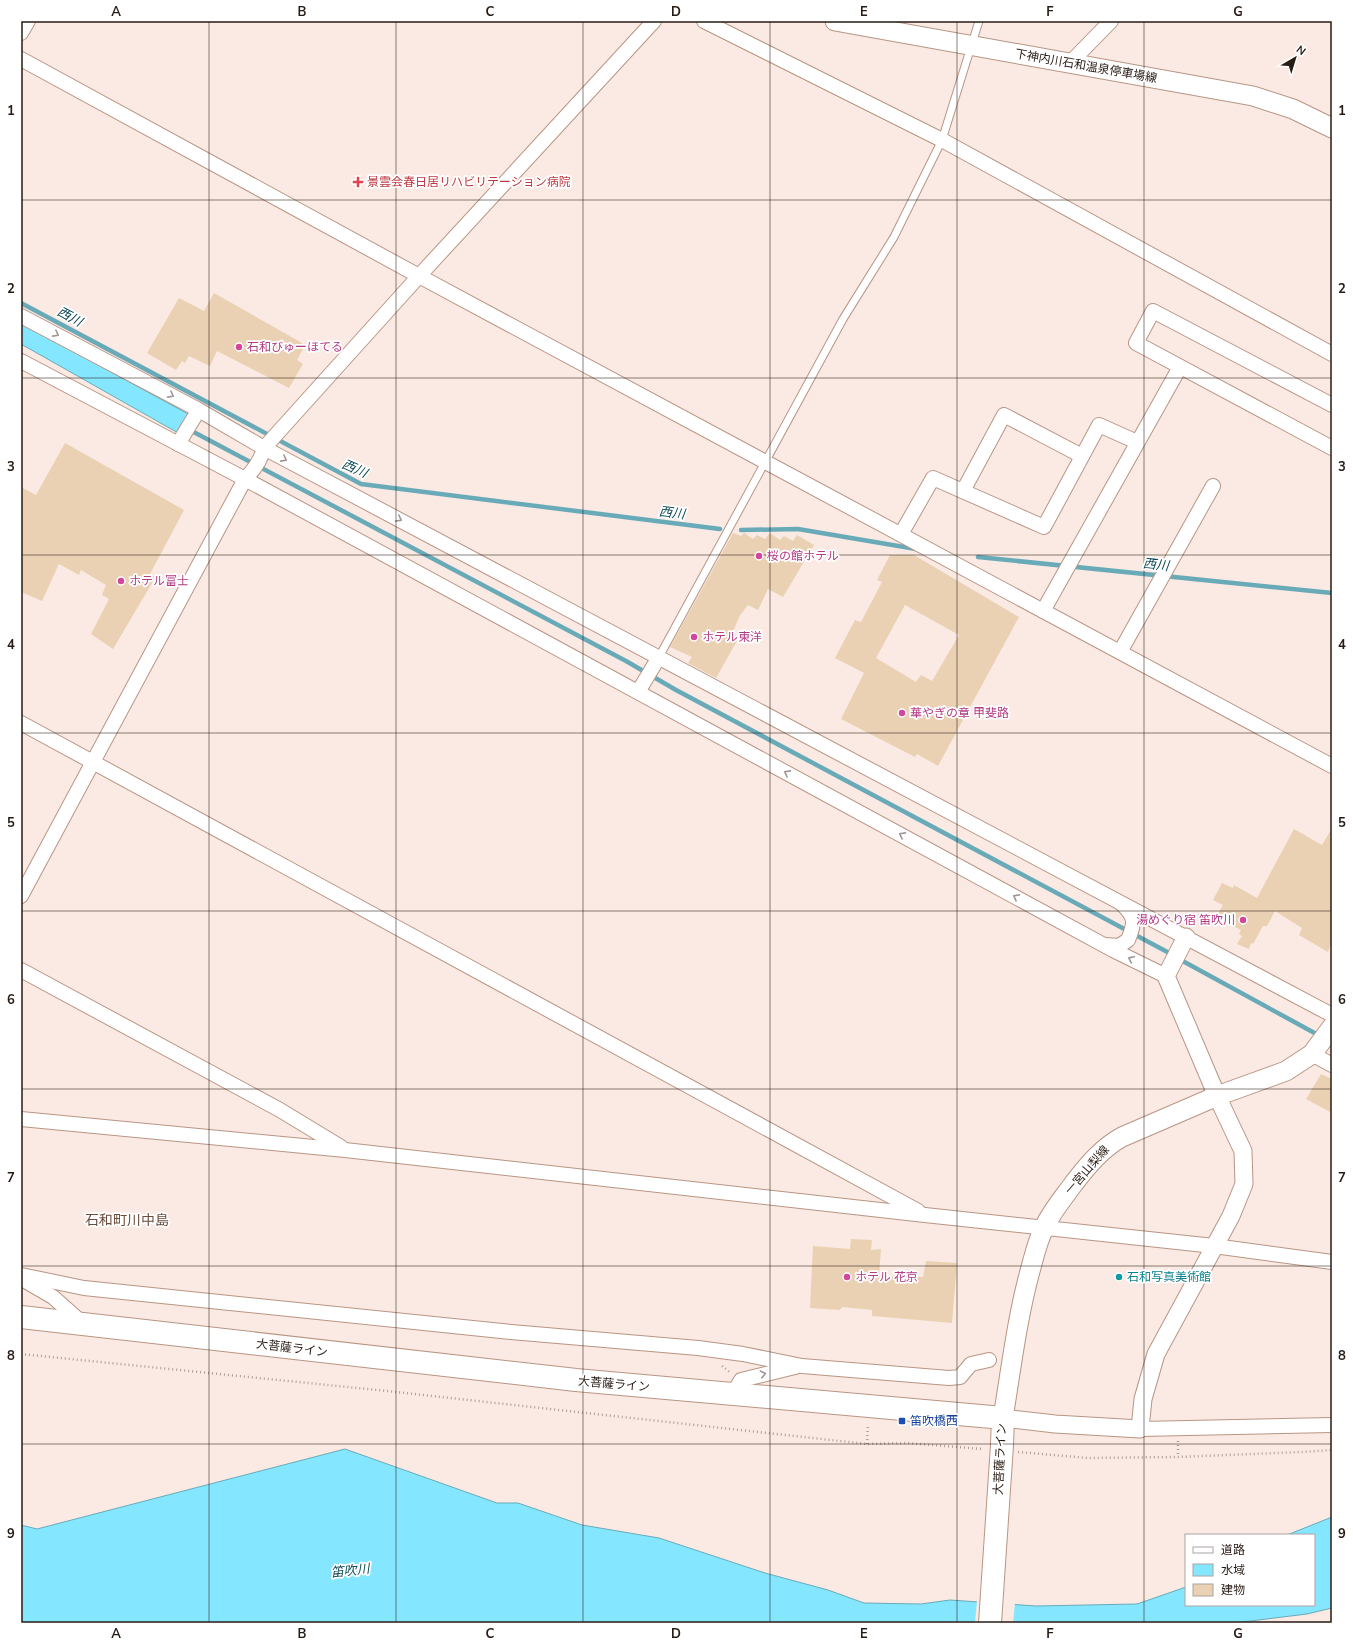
<svg xmlns="http://www.w3.org/2000/svg" width="1353" height="1644" viewBox="0 0 1353 1644" font-family="'Nunito Sans','Noto Sans JP',sans-serif">
<rect width="100%" height="100%" fill="#faeae3"/>
<g fill="#85e7ff" stroke="#69aab8">
<path d="M21 323 190 415 180 434 21 344Z"/>
<path d="M345 1449 497 1503H518L582 1525 659 1538 765 1573 828 1590 864 1603 921 1604 950 1600 1036 1606 1137 1604 1186 1587V1605H1314V1535H1287L1332 1517V1608L1307 1614 1234 1623H21V1525L37 1529Z"/>
</g>
<path fill="#faeae3" d="M977 1600 1015 1603 1013 1623H975Z"/>
<g fill="none" stroke-linecap="round" stroke-linejoin="round">
<g stroke="#69aab8" stroke-width="4.5">
<path d="M21 303 361 484 720 529"/>
<path d="M188 429 626 661 676 690 1173 955"/>
<path d="M741 530 798 529 916 549"/>
<path d="M978 557 1332 593"/>
<path d="M1179 959 1320 1036"/>
</g>
</g>
<g fill="#ead1b3" fill-rule="evenodd">
<path d="M214 293 302 343 301 346 304 347 297 360 303 364 289 388 217 351 210 366 189 356 185 363 182 361 176 370 147 353 179 298 204 311Z"/>
<path d="M65 443 184 510 150 574 155 578 113 649 91 634 109 599 102 595 106 585 81 570 79 575 59 564 42 601 21 592V487L36 495Z"/>
<path d="M733 533 741 536 744 533 753 539 757 535 765 539 770 533 780 540 784 536 793 541 797 535 814 545 783 597 768 589 758 610 748 605 740 615 732 634 738 639 716 678 688 663 692 657 670 647Z"/>
<path d="M890 555H914L1019 617 938 766 917 754 915 757 841 719 864 673 835 658 855 620 861 622 882 582 877 580ZM905 605 959 635 932 681 921 675 916 682 876 658Z"/>
<path d="M1332 828V940L1328 952 1299 935 1302 928 1275 911 1267 926H1263L1253 944 1251 943 1249 949 1237 944 1242 936 1239 934 1241 930 1216 917 1223 905 1213 900 1222 883 1233 888 1234 885 1257 898 1294 829 1322 845Z"/>
<path d="M1321 1074 1332 1079V1113L1306 1099Z"/>
<path d="M851 1239 872 1240 871 1250 881 1249 879 1276 923 1277 926 1261 957 1263 952 1323 872 1316V1310L842 1307 840 1310 810 1308 813 1246 850 1249Z"/>
</g>
<g fill="none" stroke-linecap="round" stroke-linejoin="round">
<defs>
<path id="service" d="M659 657 843 319 894 237 942 140 979 21"/>
<g id="minor">
<path d="M704 21 942 140 1332 354"/>
<path d="M21 33 28 21"/>
<path d="M21 59 419 276 1332 766"/>
<path d="M1070 63 1111 21"/>
<path d="M21 316 197 409 264 448 1332 1015"/>
<path d="M21 361 245 479 1113 950 1166 976"/>
<path d="M1332 405 1153 311 1136 343 1332 448"/>
<path d="M178 444 195 416 197 409"/>
<path d="M963 491 1004 415 1082 456"/>
<path d="M901 534 933 478 1044 527 1099 425 1137 442"/>
<path d="M1043 611 1180 367"/>
<path d="M1120 652 1213 486"/>
<path d="M638 692 659 657"/>
<path d="M21 723 918 1211"/>
<path d="M21 896 245 479C253 471 261 460 264 448L419 276 654 21"/>
<path d="M1105 945 1119 946 1128 940C1135 923 1136 918 1123 905"/>
<path d="M21 970 280 1110 341 1147"/>
<path d="M1312 1054 1332 1065"/>
<path d="M21 1119 345 1150 925 1215 1214 1246 1332 1262"/>
<path d="M21 1275 84 1288 511 1332 698 1348 743 1354 802 1366 949 1378 960 1377 971 1364 989 1360"/>
<path d="M22 1279 53 1297 81 1322"/>
<path d="M733 1394 741 1380 795 1367"/>
<path d="M1140 1429 1332 1425"/>
</g>
<path id="tertiary" d="M1003 1418 1055 1424 1140 1429 1143 1399 1156 1354 1231 1216 1244 1184 1243 1151 1217 1096 1166 976 1186 937"/>
<g id="secondary">
<path d="M835 21 1253 96 1293 109 1332 128"/>
<path d="M1003 1418C1011 1369 1017 1319 1030 1271 1034 1257 1037 1242 1044 1228 1051 1212 1064 1197 1074 1183 1088 1165 1102 1148 1122 1137L1217 1096 1286 1071 1312 1054 1332 1027"/>
</g>
<path id="trunk" d="M21 1317 576 1380 1003 1418 1002 1445"/>
</defs>
<use href="#service" stroke="#b89584" stroke-width="9"/>
<use href="#minor" stroke="#b89584" stroke-width="16"/>
<use href="#tertiary" stroke="#b89584" stroke-width="19"/>
<use href="#secondary" stroke="#b89584" stroke-width="21"/>
<use href="#trunk" stroke="#b89584" stroke-width="24"/>
<g stroke="#ab9c95" stroke-width="2.5" stroke-dasharray="1 3" stroke-linecap="butt">
<path d="M21 1354 387 1391 867 1444 907 1443 983 1449"/>
<path d="M722 1366 731 1373"/>
<path d="M1178 1441V1457"/>
<path d="M867 1444 868 1424"/>
<path d="M1018 1452 1088 1458 1178 1457 1301 1452 1332 1450"/>
</g>
<use href="#service" stroke="#fff" stroke-width="7"/>
<use href="#minor" stroke="#fff" stroke-width="14"/>
<use href="#tertiary" stroke="#fff" stroke-width="17"/>
<use href="#secondary" stroke="#fff" stroke-width="19"/>
<use href="#trunk" stroke="#fff" stroke-width="22"/>
<defs>
<path id="trunk-bridge" d="M990 1623 1002 1445"/>
</defs>
<use href="#trunk-bridge" stroke="#b89584" stroke-width="24" stroke-linecap="butt"/>
<use href="#trunk-bridge" stroke="#fff" stroke-width="22"/>
</g>
<defs><path id="oneway-chevron" d="M-2-3.5L2.5 0L-2 3.5" fill="none" stroke-width="1.6" stroke-linecap="round" stroke-linejoin="round"/></defs>
<g stroke="#9e9895">
<use href="#oneway-chevron" transform="translate(56 334) rotate(28)"/>
<use href="#oneway-chevron" transform="translate(171 395) rotate(28)"/>
<use href="#oneway-chevron" transform="translate(284 459) rotate(28)"/>
<use href="#oneway-chevron" transform="translate(399 519) rotate(28)"/>
<use href="#oneway-chevron" transform="translate(787 773) rotate(-152)"/>
<use href="#oneway-chevron" transform="translate(902 835) rotate(-152)"/>
<use href="#oneway-chevron" transform="translate(1016 897) rotate(-152)"/>
<use href="#oneway-chevron" transform="translate(1131 959) rotate(-154)"/>
<use href="#oneway-chevron" transform="translate(763 1374) rotate(-13)"/>
</g>
<path fill="none" stroke="#281b14" stroke-width="1" stroke-opacity="0.55" d="M209 21V1623M396 21V1623M583 21V1623M770 21V1623M957 21V1623M1144 21V1623M21 200H1332M21 378H1332M21 555H1332M21 733H1332M21 911H1332M21 1089H1332M21 1266H1332M21 1444H1332"/>
<path fill="#e0444e" stroke="#fff" stroke-width="1.5" d="M356 176h4v4h4v4h-4v4h-4v-4h-4v-4h4z"/>
<g fill="#d1479c" stroke="#fff" stroke-width="1.5">
<circle cx="239" cy="347" r="4"/>
<circle cx="759" cy="556" r="4"/>
<circle cx="121" cy="581" r="4"/>
<circle cx="694" cy="637" r="4"/>
<circle cx="902" cy="713" r="4"/>
<circle cx="1243" cy="920" r="4"/>
<circle cx="847" cy="1277" r="4"/>
</g>
<circle fill="#0f9aa8" stroke="#fff" stroke-width="1.5" cx="1119" cy="1277" r="4"/>
<rect fill="#1a4fb4" stroke="#fff" stroke-width="1.5" x="898" y="1417" width="8" height="8" rx="2"/>
<g text-anchor="middle" stroke-width="3.5" stroke-linejoin="round" paint-order="stroke">
<g font-size="12" fill="#281b14" stroke="#fff">
<text transform="translate(1086 66) rotate(10)" y="4">下神内川石和温泉停車場線</text>
<text transform="translate(1087 1170) rotate(-49)" y="4">一宮山梨線</text>
<text transform="translate(292 1348) rotate(7)" y="4">大菩薩ライン</text>
<text transform="translate(614 1384) rotate(5)" y="4">大菩薩ライン</text>
<text transform="translate(1000 1459) rotate(-87)" y="4">大菩薩ライン</text>
</g>
<g font-size="12" fill="#be3a42" stroke="#fff" text-anchor="start">
<text x="367" y="186">景雲会春日居リハビリテーション病院</text>
</g>
<g font-size="12" fill="#b23c85" stroke="#fff" text-anchor="start">
<text x="247" y="351">石和びゅーほてる</text>
<text x="767" y="560">桜の館ホテル</text>
<text x="129" y="585">ホテル富士</text>
<text x="702" y="641">ホテル東洋</text>
<text x="910" y="717">華やぎの章 甲斐路</text>
<text x="1235" y="924" text-anchor="end">湯めぐり宿 笛吹川</text>
<text x="855" y="1281">ホテル 花京</text>
</g>
<g font-size="12" fill="#0d838f" stroke="#fff" text-anchor="start">
<text x="1127" y="1281">石和写真美術館</text>
</g>
<g font-size="12" fill="#164399" stroke="#fff" text-anchor="start">
<text x="910" y="1425">笛吹橋西</text>
</g>
<g font-size="13" font-style="italic" fill="#0e4a56" stroke="#fff">
<text transform="translate(70 316) rotate(28)" y="5">西川</text>
<text transform="translate(355 468) rotate(24)" y="5">西川</text>
<text transform="translate(672 512) rotate(7)" y="5">西川</text>
<text transform="translate(1156 564) rotate(6)" y="5">西川</text>
<text transform="translate(350 1570) rotate(-6)" y="5">笛吹川</text>
</g>
<g font-size="14" fill="#6c4d3d" stroke="#fff">
<text x="127" y="1225">石和町川中島</text>
</g>
</g>
<rect width="1353" height="1644" fill="none" stroke="#ffffff" stroke-width="44"/>
<rect x="1185" y="1534" width="130" height="72" fill="#ffffff" stroke="#a9a4a1"/>
<rect x="1193" y="1547" width="20" height="6" fill="#ffffff" stroke="#a9a4a1"/>
<text x="1221" y="1554" font-size="12" fill="#281b14">道路</text>
<rect x="1193" y="1564" width="20" height="12" fill="#85e7ff" stroke="#a9a4a1"/>
<text x="1221" y="1574" font-size="12" fill="#281b14">水域</text>
<rect x="1193" y="1584" width="20" height="12" fill="#ead1b3" stroke="#a9a4a1"/>
<text x="1221" y="1594" font-size="12" fill="#281b14">建物</text>
<g transform="translate(1295 58) rotate(38)" stroke="#ffffff" stroke-width="3" paint-order="stroke">
<path d="M0-3L7 15L0 10L-7 15Z" fill="#281b14"/>
<text y="-6" font-size="11" font-weight="bold" text-anchor="middle" fill="#281b14">N</text>
</g>
<rect x="22" y="22" width="1309" height="1600" fill="none" stroke="#281b14" stroke-width="1.5"/>
<g font-size="13" text-anchor="middle" font-weight="bold" fill="#281b14">
<text x="116" y="16">A</text>
<text x="302" y="16">B</text>
<text x="490" y="16">C</text>
<text x="676" y="16">D</text>
<text x="864" y="16">E</text>
<text x="1050" y="16">F</text>
<text x="1238" y="16">G</text>
<text x="11" y="115">1</text>
<text x="1342" y="115">1</text>
<text x="11" y="293">2</text>
<text x="1342" y="293">2</text>
<text x="11" y="471">3</text>
<text x="1342" y="471">3</text>
<text x="11" y="649">4</text>
<text x="1342" y="649">4</text>
<text x="11" y="827">5</text>
<text x="1342" y="827">5</text>
<text x="11" y="1004">6</text>
<text x="1342" y="1004">6</text>
<text x="11" y="1182">7</text>
<text x="1342" y="1182">7</text>
<text x="11" y="1360">8</text>
<text x="1342" y="1360">8</text>
<text x="11" y="1538">9</text>
<text x="1342" y="1538">9</text>
<text x="116" y="1638">A</text>
<text x="302" y="1638">B</text>
<text x="490" y="1638">C</text>
<text x="676" y="1638">D</text>
<text x="864" y="1638">E</text>
<text x="1050" y="1638">F</text>
<text x="1238" y="1638">G</text>
</g>
</svg>
